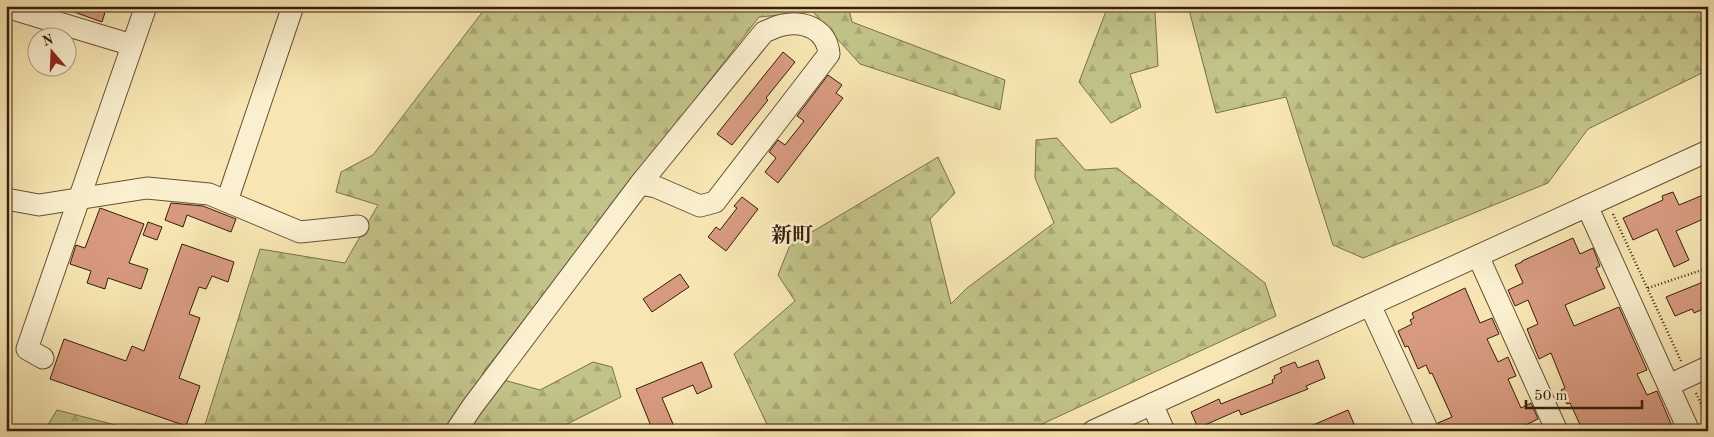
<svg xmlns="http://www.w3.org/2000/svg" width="1714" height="437" viewBox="0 0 1714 437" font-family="'Old Standard TT','Noto Serif JP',serif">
<defs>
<pattern id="forest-firs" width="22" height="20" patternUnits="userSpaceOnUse" patternTransform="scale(1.25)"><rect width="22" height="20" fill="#c2c389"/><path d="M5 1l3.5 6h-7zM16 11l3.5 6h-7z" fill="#a7a775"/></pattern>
</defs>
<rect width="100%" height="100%" fill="#f7e6b3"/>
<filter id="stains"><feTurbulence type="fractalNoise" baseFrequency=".004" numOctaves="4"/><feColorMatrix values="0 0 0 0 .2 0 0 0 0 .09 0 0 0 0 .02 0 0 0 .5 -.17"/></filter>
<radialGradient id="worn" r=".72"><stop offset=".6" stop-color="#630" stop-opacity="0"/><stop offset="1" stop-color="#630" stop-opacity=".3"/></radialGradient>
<g fill="url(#forest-firs)" stroke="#7c704a">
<path d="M487 6H848L852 22 1005 80 1000 110 860 64 813 12 759 17 482 374 540 390 593 362 612 367 621 397 553 431H203L260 249 345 263 378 205 336 192 341 172 373 155Z"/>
<path d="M1108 6H1168L1155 12 1158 66 1130 74 1141 107 1111 123 1079 82Z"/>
<path d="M1188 6H1708V70L1588 129 1548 183 1363 258 1333 245 1286 97 1216 113Z"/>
<path d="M1057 138 1085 170 1117 168 1265 283 1276 316 1027 431H770L734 354 795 301 778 275 790 245 938 157 955 193 930 219 951 304 967 288 1054 223 1035 178 1036 140Z"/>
<path d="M57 410 139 431H44Z"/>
</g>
<g fill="#d79a7f" stroke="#371e0b">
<path d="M63 6H107L102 22 63 8Z"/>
<path d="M783 52 795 62 766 98 768 100 732 145 717 134Z"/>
<path d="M828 75 842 85 836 93 843 98 778 183 765 172 776 158 769 152 778 140 785 145 804 121 797 116Z"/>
<path d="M1673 192 1679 205 1708 193V217L1676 231 1689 260 1674 267 1657 229 1633 240 1623 218 1663 200 1662 196Z"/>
<path d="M742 197 758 209 726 251 708 237 716 227 720 230 737 208 734 206Z"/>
<path d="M171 203 203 206 236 219 231 232 187 215 183 227 165 220Z"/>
<path d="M100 208 144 224 129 263 148 269 141 289 108 278 105 289 87 283 91 271 70 264 76 245 85 248Z"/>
<path d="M148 222 162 227 157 240 143 235Z"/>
<path d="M1573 238 1580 254 1593 248 1600 266 1596 268 1605 288 1565 305 1574 326 1619 307 1647 370 1637 374 1647 395 1657 391 1674 431H1583L1570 403 1567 404 1561 390 1565 388 1551 353 1539 359 1527 329 1538 324 1528 300 1515 306 1508 290 1523 283 1515 265 1522 262V261Z"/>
<path d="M182 244 234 262 228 282 212 276 206 289 199 287 189 314 200 318 179 378 200 386 186 426 50 379 64 339 126 361 132 346 144 351Z"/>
<path d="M680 274 689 287 652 312 643 299Z"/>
<path d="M1708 280V307L1694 313 1692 309 1675 316 1666 297Z"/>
<path d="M1465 288 1480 323 1492 318 1499 334 1487 339 1498 362 1508 357 1516 376 1508 379 1521 408 1531 403 1538 419 1513 431H1440L1438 423 1452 417 1432 373 1430 374 1426 365 1418 369 1408 346 1405 347 1398 331 1412 324 1410 320 1414 318 1412 313Z"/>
<path d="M1318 360 1325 378 1306 386 1308 389 1241 415 1239 410 1198 428 1191 412 1219 399 1221 404 1273 383 1272 380 1275 378 1274 376 1282 372 1280 368 1295 362 1298 368Z"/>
<path d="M702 362 712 387 697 394 693 385 662 398 676 431H653L636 389Z"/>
<path d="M1348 410 1357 431H1299Z"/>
</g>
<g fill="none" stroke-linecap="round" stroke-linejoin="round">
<defs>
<g id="minor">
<path d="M6 7 132 45"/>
<path d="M6 199 39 205 147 188 209 194 300 232 358 226"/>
<path d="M227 201 293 6"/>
<path d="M1587 206 1689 431"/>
<path d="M1478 256 1557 431"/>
<path d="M1370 305 1428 431"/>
<path d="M43 358 27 349 146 6"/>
<path d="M1669 385 1708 367"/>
<path d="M1152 404 1164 431"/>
<path d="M456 431 472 407 640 184 764 32C770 30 776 26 783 25 805 20 827 30 829 54L715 202 700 206 656 187 640 184"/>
<path d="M1093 431 1708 151"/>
</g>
</defs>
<use href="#minor" stroke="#675035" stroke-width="23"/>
<g stroke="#371e0b" stroke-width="2.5" stroke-dasharray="1 2.5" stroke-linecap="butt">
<path d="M1613 214 1681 361"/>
<path d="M1648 288 1708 268"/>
<path d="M1696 393 1708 419"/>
</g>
<use href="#minor" stroke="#faefce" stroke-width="21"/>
</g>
<g text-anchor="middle" stroke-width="5" stroke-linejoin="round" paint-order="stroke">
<g font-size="21" font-weight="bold" fill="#371e0b" stroke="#faefce">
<text x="792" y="242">新町</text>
</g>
</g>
<rect width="1714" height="437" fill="none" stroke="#f7e6b3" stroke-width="25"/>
<rect x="8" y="8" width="1699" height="422" fill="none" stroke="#371e0b" stroke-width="2.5"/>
<rect x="12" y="12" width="1689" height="412" fill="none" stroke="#371e0b"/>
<g transform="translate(52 52) rotate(341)"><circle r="24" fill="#faefce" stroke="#ac9b80"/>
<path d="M0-4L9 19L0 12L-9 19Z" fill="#8f2418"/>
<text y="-8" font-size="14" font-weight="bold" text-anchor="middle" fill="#371e0b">N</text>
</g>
<path d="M1526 400v8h116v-8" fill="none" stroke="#371e0b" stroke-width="2.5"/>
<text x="1534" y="400" font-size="15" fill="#371e0b" stroke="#faefce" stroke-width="4" paint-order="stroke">50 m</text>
<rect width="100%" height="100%" filter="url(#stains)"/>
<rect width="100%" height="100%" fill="url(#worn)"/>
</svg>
